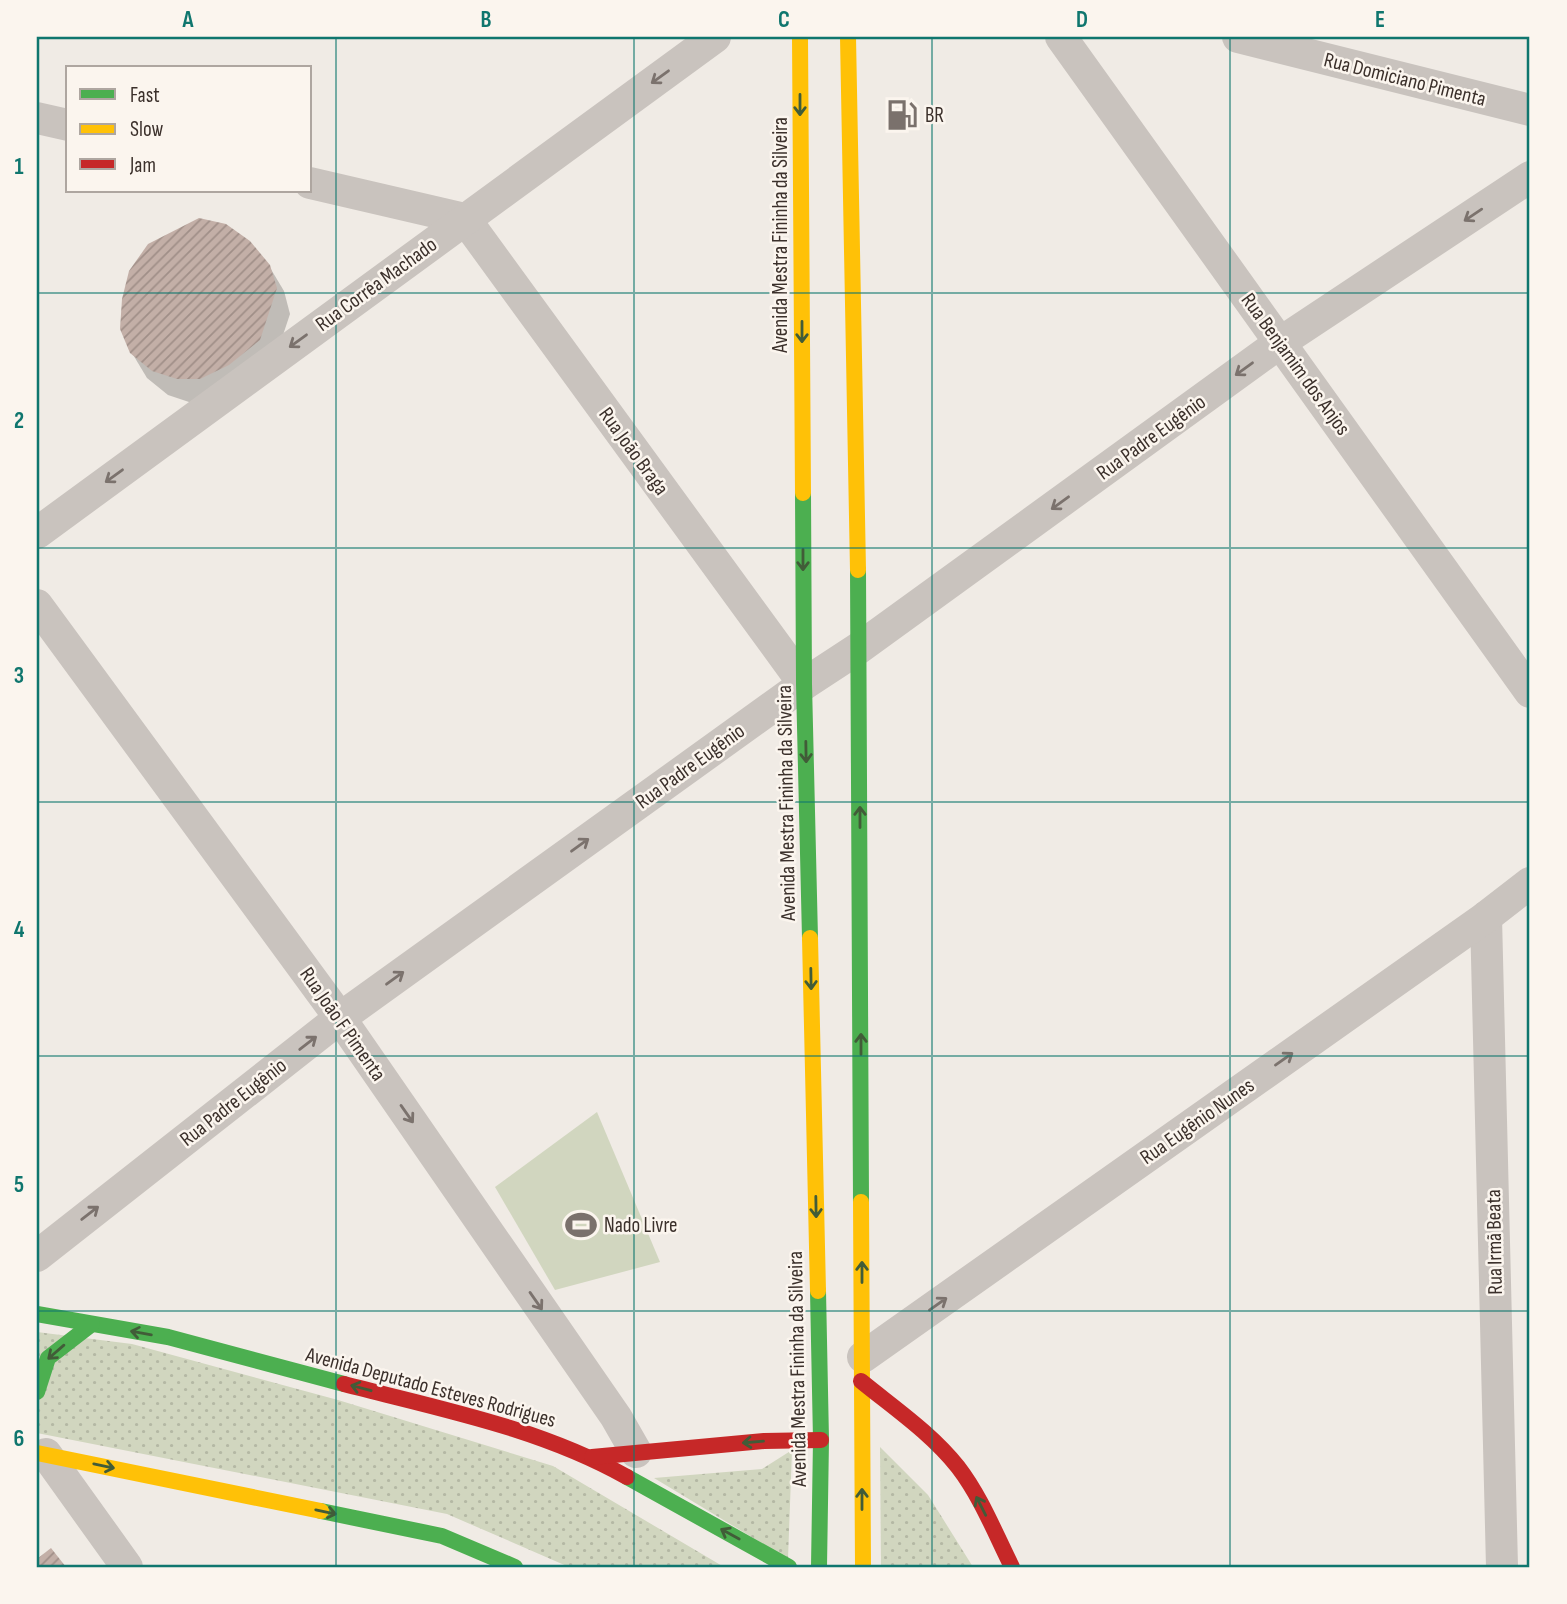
<svg xmlns="http://www.w3.org/2000/svg" width="1567" height="1604" viewBox="0 0 1567 1604" font-family="'Sofia Sans Condensed',sans-serif">
<defs>
<pattern id="green-dots" width="8" height="8" patternUnits="userSpaceOnUse" patternTransform="scale(1.75)"><rect width="8" height="8" fill="#d1d6bf"/><path d="M2 2h.1M6 6h.1" fill="none" stroke="#b4b8a4" stroke-width="1.8" stroke-linecap="round"/></pattern>
<pattern id="building-hatch" width="6" height="6" patternUnits="userSpaceOnUse" patternTransform="scale(1.75)"><rect width="6" height="6" fill="#c3afa7"/><path d="M-1 1l2-2M0 6l6-6M5 7l2-2" fill="none" stroke="#a08f88"/></pattern>
</defs>
<rect width="100%" height="100%" fill="#f0ebe5"/>
<g fill="url(#green-dots)">
<path d="M37 1332 132 1344 338 1400 553 1466 724 1567H569L447 1514 37 1433Z"/>
<path d="M880 1447 928 1495 973 1567H881Z"/>
<path d="M792 1450 788 1559 654 1478 762 1469Z"/>
</g>
<path fill="#d1d6bf" d="M597 1112 660 1262 555 1290 495 1187Z"/>
<path fill="#0003" d="M269 266 284 291 290 314 273 365 192 403 168 395 147 378 132 353Z"/>
<g fill="url(#building-hatch)">
<path d="M199 218 226 224 250 241 270 265 277 288 260 340 229 365 200 379H177L152 371 130 353 120 329 122 299 129 271 148 244Z"/>
<path d="M51 1548 66 1567H37V1559Z"/>
</g>
<g fill="none" stroke-linecap="round" stroke-linejoin="round">
<g stroke="#c9c3be" stroke-width="32">
<path d="M1061 37 1530 692"/>
<path d="M1238 37 1530 110"/>
<path d="M37 118 68 125"/>
<path d="M310 183 465 219 804 684"/>
<path d="M37 533 715 37"/>
<path d="M37 605 340 1018 616 1417 636 1452"/>
<path d="M1486 917 1502 1567"/>
<path d="M37 1256 340 1018 804 684 859 648 1281 342 1530 177"/>
<path d="M863 1357 1486 917 1530 883"/>
<path d="M46 1454 127 1567"/>
</g>
<g stroke="#4caf50" stroke-width="16">
<path d="M803 493 804 684 810 938"/>
<path d="M858 570 861 1202"/>
<path d="M818 1291 821 1440 819 1567"/>
<path d="M37 1314 168 1337 344 1384"/>
<path d="M37 1392 48 1358 92 1324"/>
<path d="M627 1477 789 1567"/>
<path d="M321 1511 442 1536 515 1567"/>
</g>
<g stroke="#ffc107" stroke-width="16">
<path d="M800 37 803 493"/>
<path d="M848 37 858 570"/>
<path d="M810 938 818 1291"/>
<path d="M861 1202 863 1567"/>
<path d="M37 1453 321 1511"/>
</g>
<g stroke="#c62828" stroke-width="16">
<path d="M861 1381C894 1408 931 1433 958 1467 981 1497 995 1533 1012 1567"/>
<path d="M344 1384C440 1409 540 1428 627 1477"/>
<path d="M592 1457 764 1441 821 1440"/>
</g>
</g>
<defs><path id="oneway-shaft" d="M-6 0H5M1.5-3L5.5 0L1.5 3" fill="none" stroke-width="1.6" stroke-linecap="round" stroke-linejoin="round" transform="scale(1.75)"/></defs>
<g stroke="#7b726d">
<use href="#oneway-shaft" transform="translate(660 77) rotate(144)"/>
<use href="#oneway-shaft" transform="translate(1473 215) rotate(146)"/>
<use href="#oneway-shaft" transform="translate(298 341) rotate(144)"/>
<use href="#oneway-shaft" transform="translate(1244 369) rotate(144)"/>
<use href="#oneway-shaft" transform="translate(114 476) rotate(144)"/>
<use href="#oneway-shaft" transform="translate(1060 503) rotate(144)"/>
<use href="#oneway-shaft" transform="translate(580 845) rotate(-36)"/>
<use href="#oneway-shaft" transform="translate(395 978) rotate(-36)"/>
<use href="#oneway-shaft" transform="translate(308 1043) rotate(-38)"/>
<use href="#oneway-shaft" transform="translate(1284 1059) rotate(-35)"/>
<use href="#oneway-shaft" transform="translate(407 1114) rotate(55)"/>
<use href="#oneway-shaft" transform="translate(90 1213) rotate(-38)"/>
<use href="#oneway-shaft" transform="translate(536 1301) rotate(55)"/>
<use href="#oneway-shaft" transform="translate(938 1304) rotate(-35)"/>
</g>
<g stroke="#415c38">
<use href="#oneway-shaft" transform="translate(800 105) rotate(90)"/>
<use href="#oneway-shaft" transform="translate(802 332) rotate(90)"/>
<use href="#oneway-shaft" transform="translate(803 560) rotate(90)"/>
<use href="#oneway-shaft" transform="translate(806 752) rotate(89)"/>
<use href="#oneway-shaft" transform="translate(860 817) rotate(-90)"/>
<use href="#oneway-shaft" transform="translate(811 979) rotate(89)"/>
<use href="#oneway-shaft" transform="translate(861 1044) rotate(-90)"/>
<use href="#oneway-shaft" transform="translate(816 1207) rotate(89)"/>
<use href="#oneway-shaft" transform="translate(862 1272) rotate(-90)"/>
<use href="#oneway-shaft" transform="translate(141 1333) rotate(-170)"/>
<use href="#oneway-shaft" transform="translate(56 1352) rotate(139)"/>
<use href="#oneway-shaft" transform="translate(361 1388) rotate(-165)"/>
<use href="#oneway-shaft" transform="translate(753 1442) rotate(175)"/>
<use href="#oneway-shaft" transform="translate(104 1466) rotate(12)"/>
<use href="#oneway-shaft" transform="translate(862 1499) rotate(-90)"/>
<use href="#oneway-shaft" transform="translate(981 1506) rotate(-117)"/>
<use href="#oneway-shaft" transform="translate(326 1512) rotate(12)"/>
<use href="#oneway-shaft" transform="translate(730 1534) rotate(-151)"/>
</g>
<path fill="none" stroke="#0f766e" stroke-width="2" stroke-opacity="0.55" d="M336 37V1567M634 37V1567M932 37V1567M1230 37V1567M37 293H1530M37 548H1530M37 802H1530M37 1056H1530M37 1311H1530"/>
<defs>
<symbol id="fuel-bare" viewBox="-9 -9 18 18"><path d="M-5.5-6h7V0h2V4h1.3V-2.5L3-4.5l.8-.8L6-3V5H2.5V1h-1V6h-7ZM-4.2-4.7v3.2H.2V-4.7Z" fill="#7a716c" stroke="#fbf5ee" stroke-width="2.5" paint-order="stroke"/></symbol>
<symbol id="stadium-bare" viewBox="-9 -9 18 18"><path d="M0-5a6.5 5 0 1 0 0 10a6.5 5 0 1 0 0-10ZM-3.5-1.8h7v3.6h-7Z" fill="#7a716c" stroke="#fbf5ee" stroke-width="2.5" paint-order="stroke"/></symbol>
</defs>
<g fill-rule="evenodd">
<use href="#fuel-bare" x="880" y="93" width="44" height="44"/>
<use href="#stadium-bare" x="559" y="1203" width="44" height="44"/>
</g>
<g text-anchor="middle" stroke-width="5" stroke-linejoin="round" paint-order="stroke">
<g font-size="21" fill="#3b302b" stroke="#fbf5ee">
<text transform="translate(1405 79) rotate(14)" y="7">Rua Domiciano Pimenta</text>
<text transform="translate(780 235) rotate(-90)" y="7">Avenida Mestra Fininha da Silveira</text>
<text transform="translate(376 284) rotate(-36)" y="7">Rua Corrêa Machado</text>
<text transform="translate(1296 364) rotate(54)" y="7">Rua Benjamim dos Anjos</text>
<text transform="translate(1151 437) rotate(-36)" y="7">Rua Padre Eugênio</text>
<text transform="translate(634 451) rotate(54)" y="7">Rua João Braga</text>
<text transform="translate(690 766) rotate(-36)" y="7">Rua Padre Eugênio</text>
<text transform="translate(786 803) rotate(-91)" y="7">Avenida Mestra Fininha da Silveira</text>
<text transform="translate(343 1024) rotate(55)" y="7">Rua João F Pimenta</text>
<text transform="translate(233 1102) rotate(-38)" y="7">Rua Padre Eugênio</text>
<text transform="translate(1197 1121) rotate(-35)" y="7">Rua Eugênio Nunes</text>
<text transform="translate(1494 1242) rotate(-91)" y="7">Rua Irmã Beata</text>
<text transform="translate(797 1369) rotate(-91)" y="7">Avenida Mestra Fininha da Silveira</text>
<text transform="translate(431 1387) rotate(15)" y="7">Avenida Deputado Esteves Rodrigues</text>
</g>
<g font-size="21" fill="#3b302b" stroke="#fbf5ee" text-anchor="start">
<text x="925" y="122">BR</text>
<text x="604" y="1232">Nado Livre</text>
</g>
</g>
<rect width="1567" height="1604" fill="none" stroke="#fbf5ee" stroke-width="77"/>
<rect x="66" y="66" width="245" height="126" fill="#fbf5ee" stroke="#aea6a0" stroke-width="2"/>
<rect x="80" y="89" width="35" height="10" fill="#4caf50" stroke="#aea6a0" stroke-width="2"/>
<text x="130" y="102" font-size="21" fill="#3b302b">Fast</text>
<rect x="80" y="124" width="35" height="10" fill="#ffc107" stroke="#aea6a0" stroke-width="2"/>
<text x="130" y="136" font-size="21" fill="#3b302b">Slow</text>
<rect x="80" y="159" width="35" height="10" fill="#c62828" stroke="#aea6a0" stroke-width="2"/>
<text x="130" y="172" font-size="21" fill="#3b302b">Jam</text>
<rect x="38" y="38" width="1490" height="1528" fill="none" stroke="#0f766e" stroke-width="2.5"/>
<g font-size="23" text-anchor="middle" font-weight="bold" fill="#0f766e">
<text x="188" y="27">A</text>
<text x="486" y="27">B</text>
<text x="784" y="27">C</text>
<text x="1082" y="27">D</text>
<text x="1380" y="27">E</text>
<text x="19" y="174">1</text>
<text x="19" y="428">2</text>
<text x="19" y="683">3</text>
<text x="19" y="937">4</text>
<text x="19" y="1192">5</text>
<text x="19" y="1446">6</text>
</g>
</svg>
